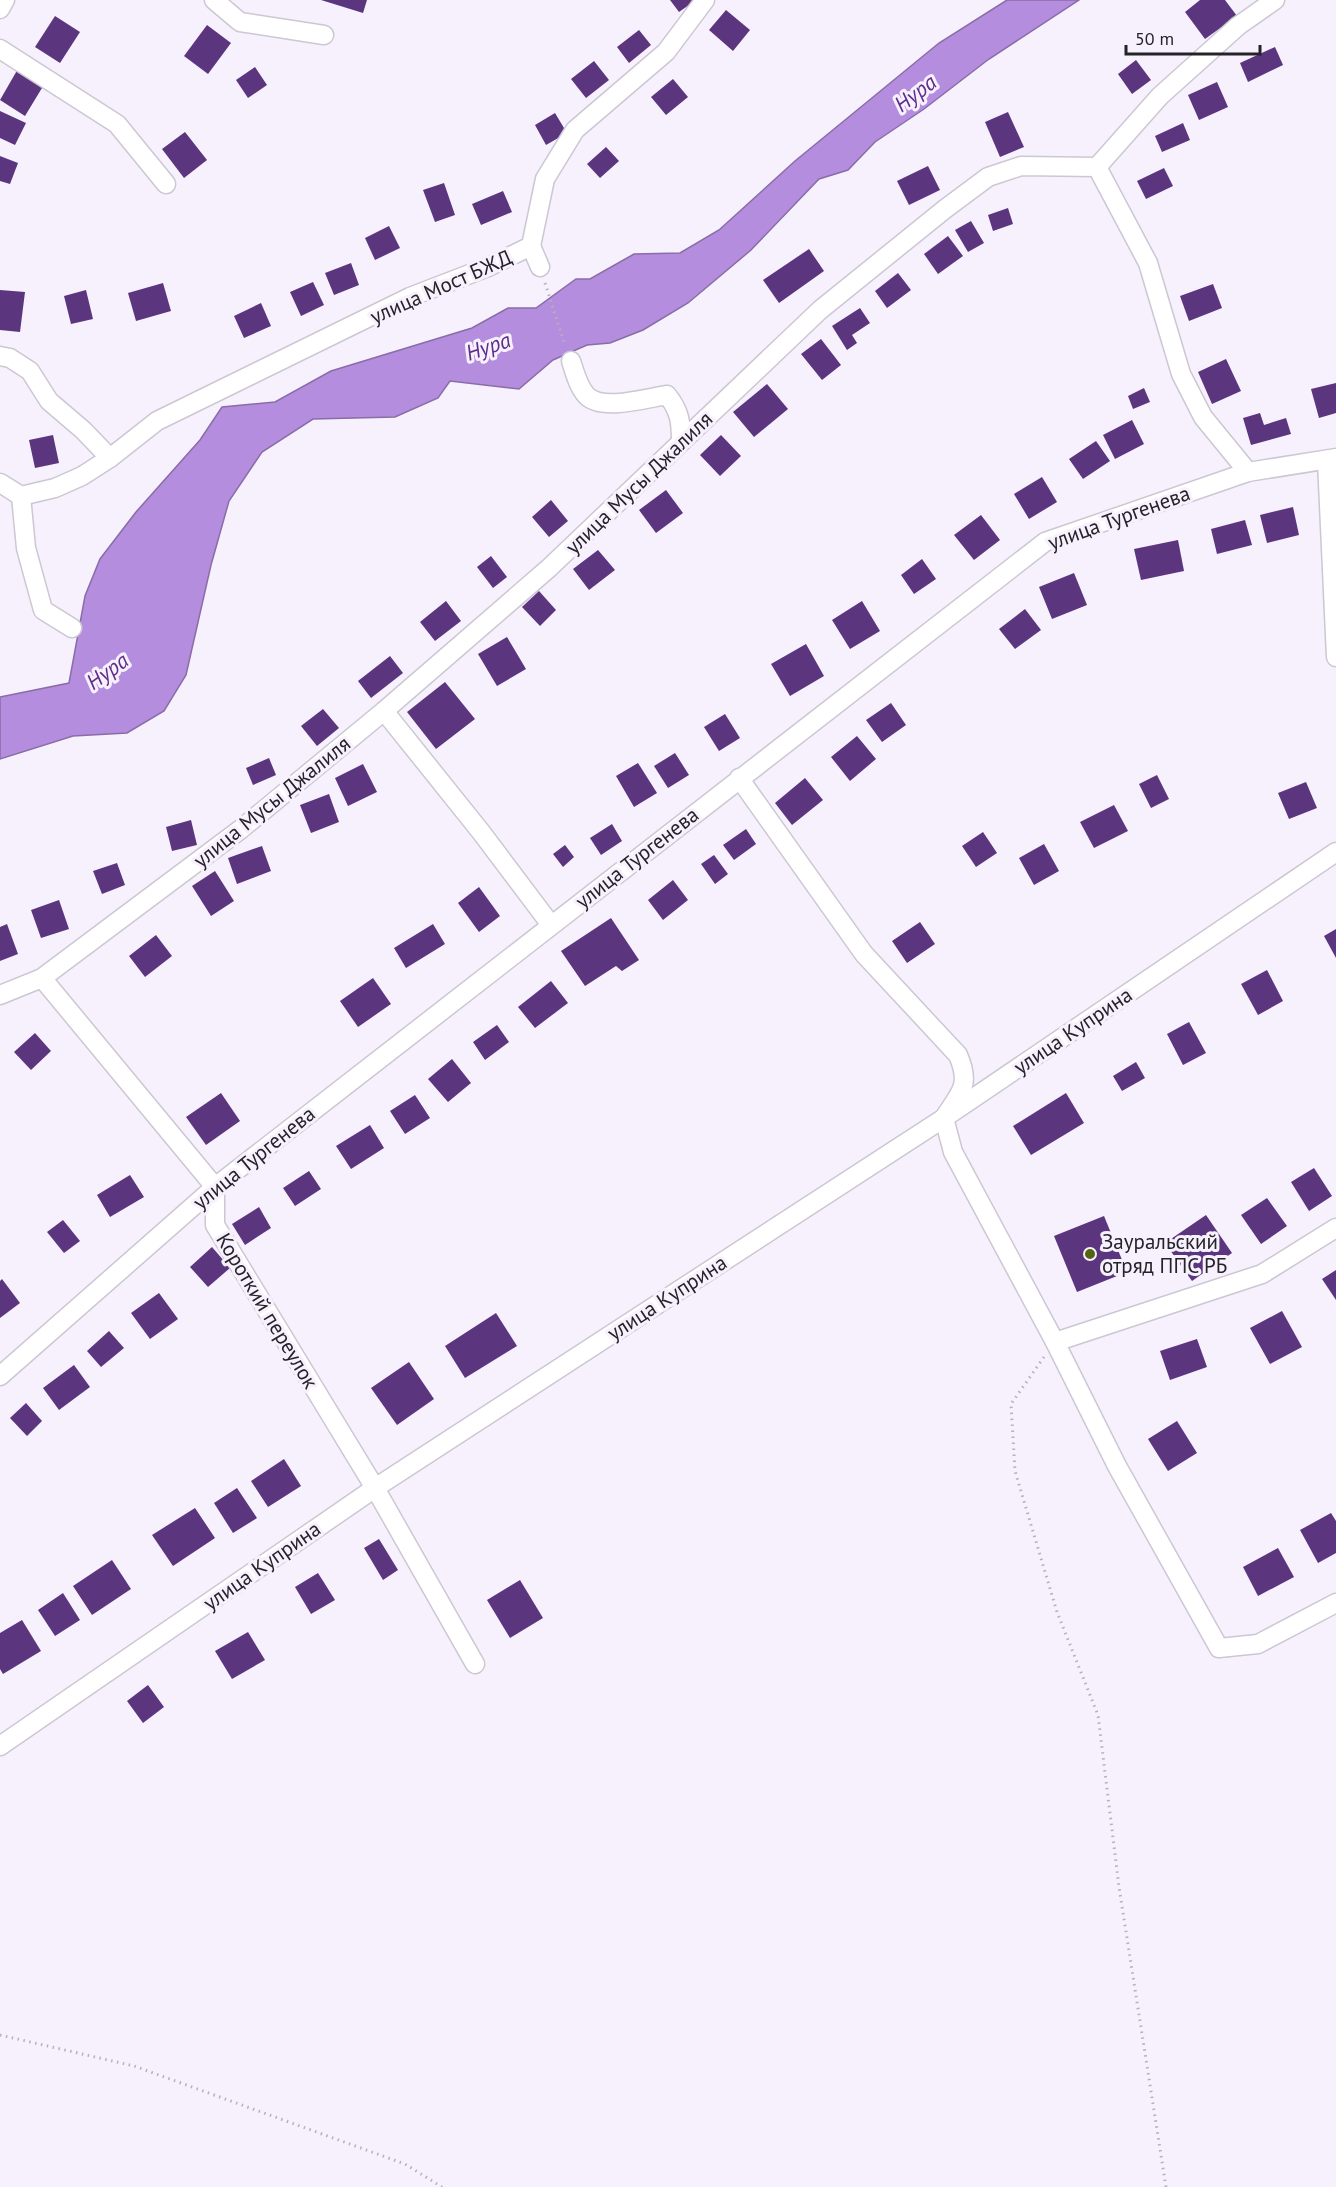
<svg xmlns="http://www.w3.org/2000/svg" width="1336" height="2187" viewBox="0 0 1336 2187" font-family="'PT Sans',sans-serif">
<rect width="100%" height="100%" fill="#f7f1fe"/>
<path fill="#b48dde" stroke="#896da7" stroke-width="1.5" d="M1007 0H1079L989 59 924 109 875 142 848 170 819 179 751 250 688 303 643 330 610 343 587 345 553 360 519 389 450 381 438 398 395 417 313 419 262 452 229 501 211 565 186 675 164 711 127 733 73 736 0 759V697L69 683 85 596 100 559 136 512 200 440 222 407 275 402 331 371 472 328 508 308H536L576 279H590L634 254 680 253 719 230 795 161 939 43Z"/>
<g fill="#5b357e">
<path d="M321 0H367L363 13Z"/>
<path d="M670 0H696L679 12Z"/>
<path d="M1200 0H1225L1237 16 1205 39 1185 12Z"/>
<path d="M726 10 750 30 733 51 709 30Z"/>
<path d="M55 16 80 32 60 63 35 47Z"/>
<path d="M207 25 231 43 208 74 184 56Z"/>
<path d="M639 30 651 45 629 63 617 47Z"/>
<path d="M1275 47 1283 65 1248 82 1240 63Z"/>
<path d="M1136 60 1151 80 1132 94 1118 74Z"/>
<path d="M594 61 609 80 586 98 571 79Z"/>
<path d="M19 67 45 83 25 116 0 100Z"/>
<path d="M255 67 267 85 248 98 236 80Z"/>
<path d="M673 79 688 97 666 115 651 97Z"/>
<path d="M1217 82 1228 107 1199 120 1188 95Z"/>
<path d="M0 111 26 123 15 145 0 138Z"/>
<path d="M1008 112 1024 147 1000 157 985 122Z"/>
<path d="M555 113 567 133 546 145 535 125Z"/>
<path d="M1183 123 1190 140 1162 152 1155 136Z"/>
<path d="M185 132 207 160 184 178 162 149Z"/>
<path d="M606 147 619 161 600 178 587 164Z"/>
<path d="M0 156 18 163 10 184 0 181Z"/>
<path d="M928 166 940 190 909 205 897 181Z"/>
<path d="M1164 168 1173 186 1146 199 1137 181Z"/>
<path d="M444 183 455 215 435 222 423 190Z"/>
<path d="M503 191 512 212 481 225 472 204Z"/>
<path d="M1008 208 1013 224 993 231 988 215Z"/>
<path d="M971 221 984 243 968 252 955 230Z"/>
<path d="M389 226 400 248 375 260 365 238Z"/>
<path d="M948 236 963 256 938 274 924 254Z"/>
<path d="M809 249 824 271 779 303 763 280Z"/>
<path d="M351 263 359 285 334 295 325 273Z"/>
<path d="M898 273 911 290 887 308 875 291Z"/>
<path d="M313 282 324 305 301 316 290 292Z"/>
<path d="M163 283 171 311 136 321 128 293Z"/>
<path d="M1213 284 1222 308 1189 321 1180 296Z"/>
<path d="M0 290 25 292 20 332 0 330Z"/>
<path d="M86 290 93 319 71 324 64 296Z"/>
<path d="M261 303 271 326 244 338 234 316Z"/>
<path d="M860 308 870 323 852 335 857 343 847 350 832 326Z"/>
<path d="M821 339 841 365 822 380 801 354Z"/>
<path d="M1226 359 1241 391 1212 404 1198 372Z"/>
<path d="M1336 383V413L1319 418 1311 389Z"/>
<path d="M767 384 788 409 754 437 733 412Z"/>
<path d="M1144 388 1150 402 1133 409 1128 396Z"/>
<path d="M1260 413 1264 425 1286 418 1291 434 1251 445 1243 418Z"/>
<path d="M1132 420 1144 444 1115 459 1103 435Z"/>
<path d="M53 435 59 463 35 468 29 440Z"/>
<path d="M721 435 741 456 720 476 700 455Z"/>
<path d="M1096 441 1110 461 1083 479 1069 459Z"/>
<path d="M1042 477 1057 502 1029 519 1014 494Z"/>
<path d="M666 490 683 513 656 533 639 510Z"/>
<path d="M551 500 568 521 549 537 532 517Z"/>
<path d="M1293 507 1299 535 1267 543 1260 515Z"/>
<path d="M981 515 1000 540 974 560 954 535Z"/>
<path d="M1245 520 1252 545 1217 554 1211 529Z"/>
<path d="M1178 540 1184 571 1141 580 1134 549Z"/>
<path d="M598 550 615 570 589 590 573 569Z"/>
<path d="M491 556 507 577 493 588 477 567Z"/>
<path d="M922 559 936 579 914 594 901 575Z"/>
<path d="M1074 573 1087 605 1052 619 1039 587Z"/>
<path d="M539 591 556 610 540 626 522 607Z"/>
<path d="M446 601 461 621 435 641 420 622Z"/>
<path d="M862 601 880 631 850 649 832 620Z"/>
<path d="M1025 609 1041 630 1015 649 999 629Z"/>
<path d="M507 637 526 669 497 686 478 654Z"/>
<path d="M806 644 824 676 790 696 771 664Z"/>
<path d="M390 656 403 673 371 698 358 681Z"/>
<path d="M445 682 475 719 436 749 407 712Z"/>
<path d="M891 703 906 725 882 742 866 720Z"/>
<path d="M323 709 339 728 317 746 301 726Z"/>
<path d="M725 714 740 738 719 751 704 727Z"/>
<path d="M857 736 876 759 850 781 831 757Z"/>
<path d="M675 753 689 775 668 788 654 766Z"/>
<path d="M269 758 276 775 253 785 246 768Z"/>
<path d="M638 763 657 793 634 807 616 776Z"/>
<path d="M363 764 377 792 348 806 335 778Z"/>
<path d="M1157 775 1169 799 1151 808 1139 784Z"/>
<path d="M805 778 823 800 792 825 775 803Z"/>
<path d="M1306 782 1317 808 1289 819 1278 793Z"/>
<path d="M329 794 339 822 311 833 300 805Z"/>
<path d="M1114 805 1128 831 1094 848 1080 822Z"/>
<path d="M191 820 197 845 172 851 166 827Z"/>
<path d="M612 824 622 841 601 855 590 838Z"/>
<path d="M746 829 756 844 734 860 723 845Z"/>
<path d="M983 832 997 853 976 867 962 846Z"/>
<path d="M1044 844 1059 871 1034 885 1019 858Z"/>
<path d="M565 845 574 857 563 867 553 854Z"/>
<path d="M262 846 271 871 237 884 228 858Z"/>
<path d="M714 855 728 874 715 884 701 864Z"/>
<path d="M117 863 125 885 102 894 93 871Z"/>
<path d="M215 871 234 901 211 916 192 886Z"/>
<path d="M673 880 688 900 663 920 648 900Z"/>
<path d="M479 887 500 916 479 932 458 903Z"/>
<path d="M59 900 69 929 41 938 31 910Z"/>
<path d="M611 918 639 960 622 971 616 966 585 986 561 951Z"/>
<path d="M920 922 935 944 907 963 892 941Z"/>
<path d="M7 924 18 954 0 961V927Z"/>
<path d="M433 924 445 944 406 968 394 948Z"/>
<path d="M1336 929V958L1324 936Z"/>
<path d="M156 935 172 956 145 977 129 956Z"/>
<path d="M1267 970 1283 1001 1258 1015 1241 984Z"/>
<path d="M373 978 391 1004 358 1027 340 1001Z"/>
<path d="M551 981 568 1003 535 1028 518 1007Z"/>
<path d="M1189 1022 1206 1053 1183 1065 1167 1034Z"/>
<path d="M497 1025 509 1042 485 1060 473 1042Z"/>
<path d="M35 1033 51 1051 31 1070 14 1052Z"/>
<path d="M452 1059 471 1083 448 1102 428 1079Z"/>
<path d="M1136 1062 1145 1078 1122 1091 1113 1076Z"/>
<path d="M221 1093 240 1121 206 1145 186 1117Z"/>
<path d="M1066 1093 1084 1123 1031 1155 1013 1126Z"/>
<path d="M415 1095 430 1118 405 1134 390 1111Z"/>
<path d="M370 1125 384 1148 351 1169 336 1146Z"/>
<path d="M1314 1168 1332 1196 1309 1211 1291 1182Z"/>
<path d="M309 1171 321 1189 295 1206 283 1188Z"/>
<path d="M130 1175 144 1197 110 1217 97 1195Z"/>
<path d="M1267 1198 1287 1226 1261 1244 1241 1215Z"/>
<path d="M259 1207 271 1228 245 1245 232 1224Z"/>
<path d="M1206 1215 1232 1253 1192 1281 1165 1243Z"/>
<path d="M1104 1216 1127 1272 1077 1292 1054 1236Z"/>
<path d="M63 1220 80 1241 64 1253 47 1232Z"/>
<path d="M212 1247 230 1268 208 1287 190 1267Z"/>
<path d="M1336 1270V1300L1322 1279Z"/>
<path d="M2 1279 20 1303 0 1318V1281Z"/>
<path d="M159 1293 178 1319 150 1339 131 1313Z"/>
<path d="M1282 1311 1302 1347 1270 1364 1250 1328Z"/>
<path d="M496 1313 517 1346 465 1378 445 1346Z"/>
<path d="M109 1331 124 1348 101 1367 87 1351Z"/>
<path d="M1197 1339 1207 1367 1170 1380 1160 1351Z"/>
<path d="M409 1362 434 1399 397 1425 371 1388Z"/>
<path d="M74 1365 90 1387 59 1410 43 1388Z"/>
<path d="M26 1403 42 1421 27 1436 10 1418Z"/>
<path d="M1177 1421 1197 1453 1168 1471 1148 1439Z"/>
<path d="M284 1459 301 1486 268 1507 251 1481Z"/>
<path d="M237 1488 257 1518 233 1533 214 1503Z"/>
<path d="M195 1508 215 1538 173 1566 152 1535Z"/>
<path d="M1331 1513 1336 1521V1553L1318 1563 1300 1530Z"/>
<path d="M379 1539 398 1570 383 1580 364 1548Z"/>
<path d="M1278 1548 1294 1577 1258 1596 1243 1567Z"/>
<path d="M112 1560 131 1589 92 1615 73 1586Z"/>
<path d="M318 1573 335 1600 311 1614 295 1587Z"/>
<path d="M520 1580 543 1618 510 1638 487 1600Z"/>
<path d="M63 1593 80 1620 55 1636 38 1610Z"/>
<path d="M22 1620 41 1651 3 1674 0 1669V1633Z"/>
<path d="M248 1632 265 1660 232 1679 215 1651Z"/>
<path d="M148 1685 164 1707 143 1723 127 1701Z"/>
</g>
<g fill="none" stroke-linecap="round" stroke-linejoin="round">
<defs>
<g id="minor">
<path d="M214 0 240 22 324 35"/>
<path d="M0 9 5 0"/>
<path d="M0 49 117 124 166 184"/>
<path d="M1097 167 1148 263 1181 374 1203 417 1248 472"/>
<path d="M531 246 540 267"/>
<path d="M0 356 10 358 30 371 49 401 83 430 110 458"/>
<path d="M571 361C575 373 578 386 586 395 601 412 647 398 667 395 680 411 681 422 681 442"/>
<path d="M1327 461 1336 657"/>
<path d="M0 483 21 496 55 488 82 476 110 458 157 421 410 297 488 267 531 246 545 179 575 130 666 52 705 0"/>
<path d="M21 496 26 548 43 610 72 628"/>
<path d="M384 711 481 832 551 925"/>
<path d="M739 778 864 954 958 1055C971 1085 961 1092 944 1118L953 1152 1055 1342 1117 1466 1219 1648 1258 1644 1336 1603"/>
<path d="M42 978 215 1187V1225L375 1488 475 1664"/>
<path d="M0 995 42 978 241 829 384 711 549 568 820 310 945 209 988 177 1021 166 1097 167 1160 96 1238 26 1275 0"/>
<path d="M1055 1342 1262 1274 1336 1228"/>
<path d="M0 1376 215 1187 1045 542 1248 472 1336 458"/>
<path d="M0 1746 375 1488 944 1118 1336 852"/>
</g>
</defs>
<use href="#minor" stroke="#ccc7d3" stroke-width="21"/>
<g stroke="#b6b1bb" stroke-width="3" stroke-dasharray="1.5 4.5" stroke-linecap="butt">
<path d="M545 283 565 345"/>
<path d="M1044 1357 1011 1404 1015 1471 1057 1612 1098 1715 1119 1887 1166 2187"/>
<path d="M0 2035 134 2066 405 2164 442 2187"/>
</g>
<use href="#minor" stroke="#fff" stroke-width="18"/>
</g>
<circle fill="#536510" stroke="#f7f1fe" stroke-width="2" cx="1090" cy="1254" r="6"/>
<g text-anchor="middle" stroke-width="6" stroke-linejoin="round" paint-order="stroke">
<g font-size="21" fill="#252327" stroke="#f7f1fe">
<text transform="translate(441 287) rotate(-24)" y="7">улица Мост БЖД</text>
<text transform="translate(639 483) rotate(-44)" y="7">улица Мусы Джалиля</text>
<text transform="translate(1119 518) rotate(-20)" y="7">улица Тургенева</text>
<text transform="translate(272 802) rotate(-39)" y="7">улица Мусы Джалиля</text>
<text transform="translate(637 858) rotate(-38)" y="7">улица Тургенева</text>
<text transform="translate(1073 1031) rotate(-34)" y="7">улица Куприна</text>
<text transform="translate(254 1158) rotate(-39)" y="7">улица Тургенева</text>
<text transform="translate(667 1298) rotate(-33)" y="7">улица Куприна</text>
<text transform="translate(267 1311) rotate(59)" y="7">Короткий переулок</text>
<text transform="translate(262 1566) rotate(-35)" y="7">улица Куприна</text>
</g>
<g font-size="21" fill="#252327" stroke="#f7f1fe" text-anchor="start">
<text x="1102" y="1249">Зауральский<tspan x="1102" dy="24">отряд ППС РБ</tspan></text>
</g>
<g font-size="22" font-style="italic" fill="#602d8b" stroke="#f7f1fe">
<text transform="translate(915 93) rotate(-37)" y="8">Нура</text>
<text transform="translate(488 346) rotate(-19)" y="8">Нура</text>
<text transform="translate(107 671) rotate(-36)" y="8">Нура</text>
</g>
</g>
<path d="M1126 45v9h134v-9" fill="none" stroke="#252327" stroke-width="3"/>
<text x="1135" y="45" font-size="18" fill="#252327" stroke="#f7f1fe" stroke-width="4.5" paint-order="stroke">50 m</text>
</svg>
